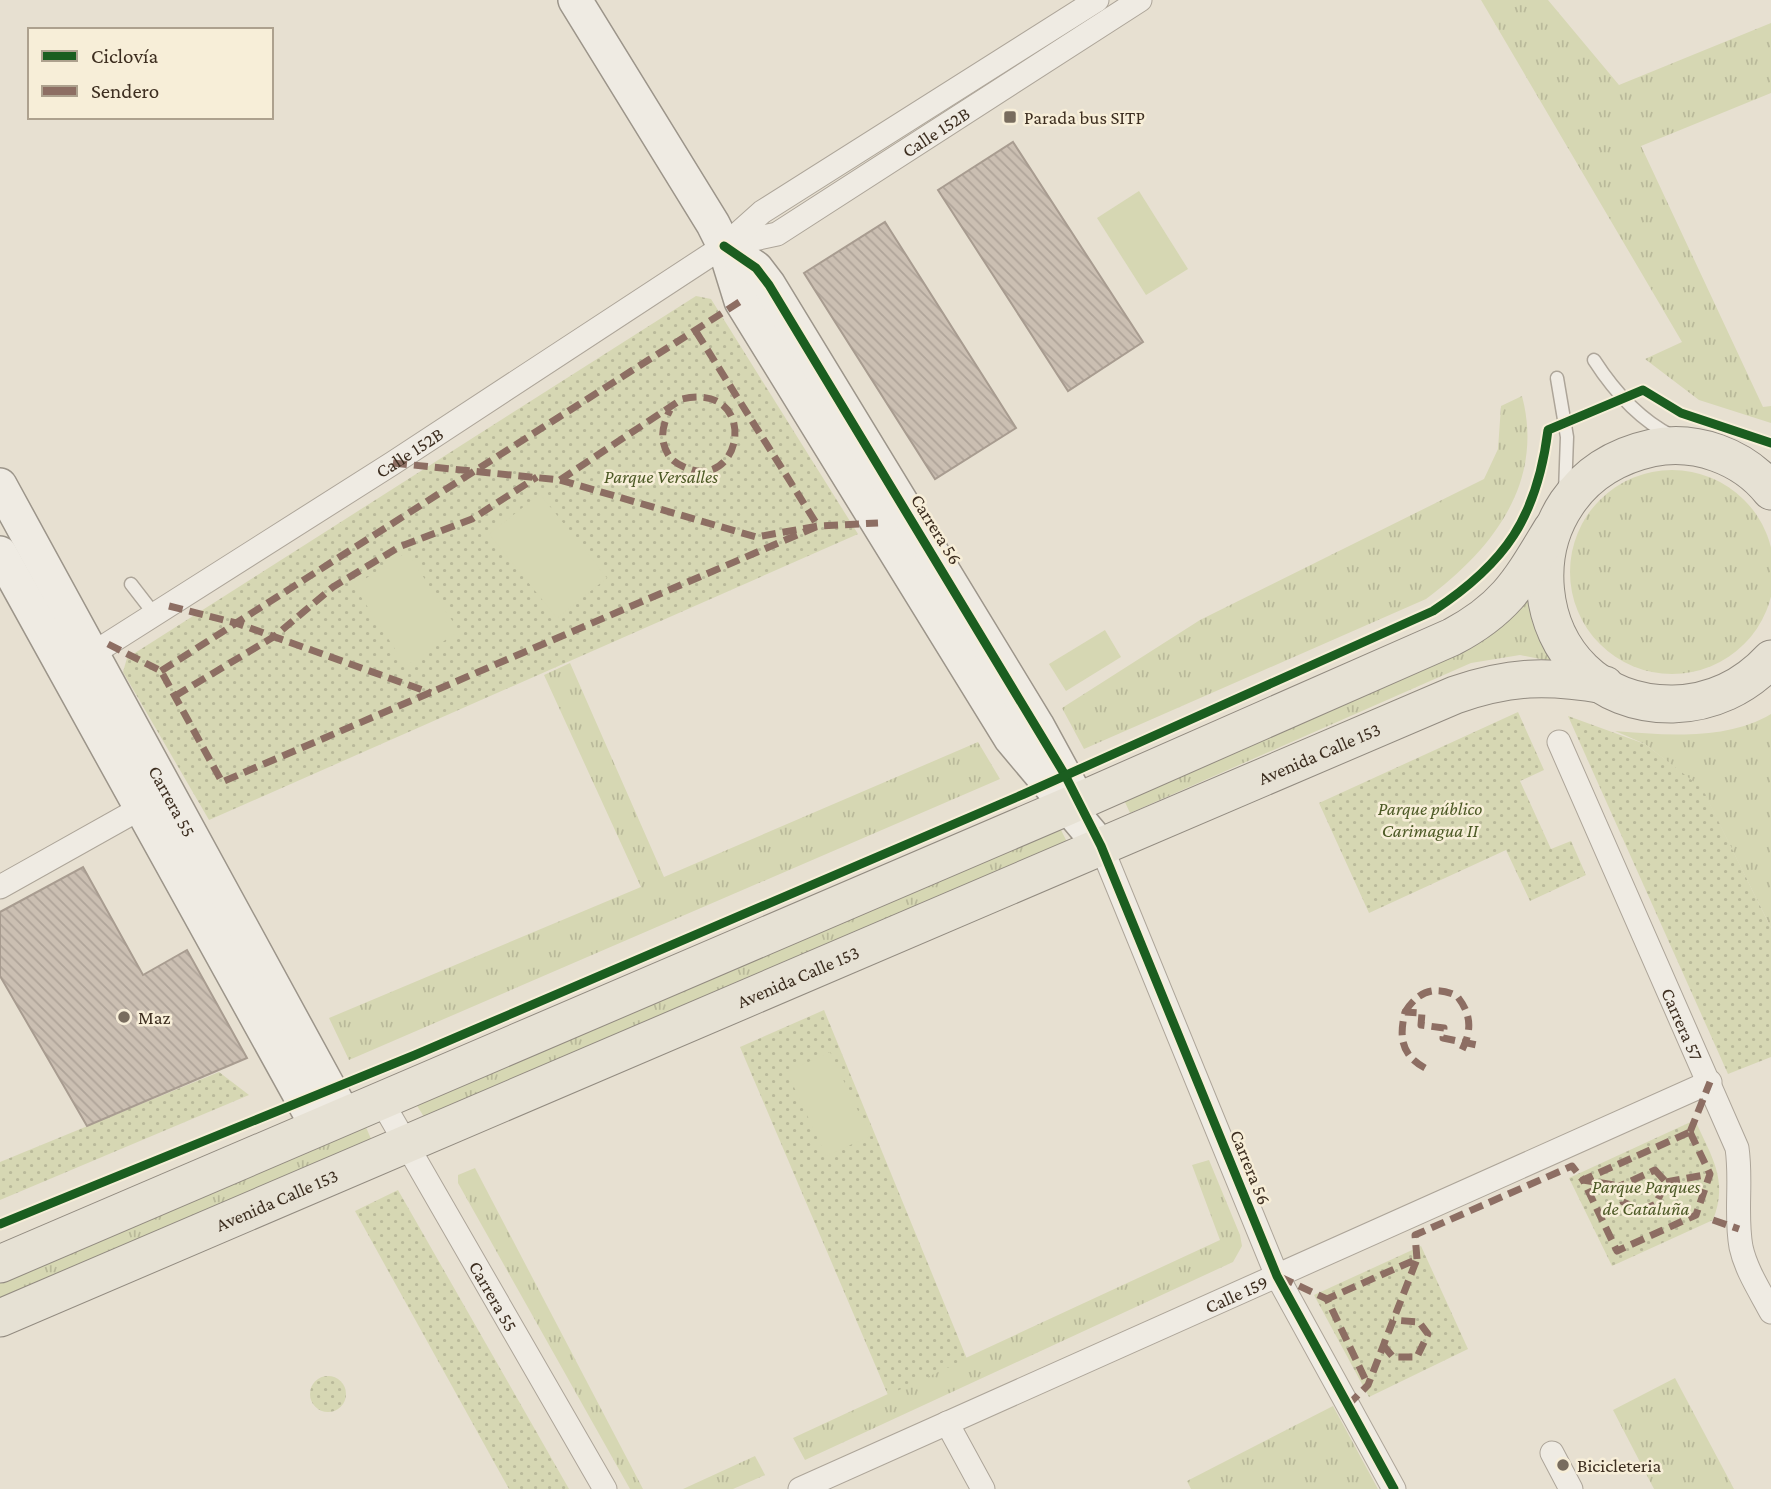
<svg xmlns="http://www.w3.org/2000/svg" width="1771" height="1489" viewBox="0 0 1771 1489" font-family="'Crimson Pro',serif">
<defs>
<pattern id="grass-tufts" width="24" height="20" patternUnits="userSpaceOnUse" patternTransform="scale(1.75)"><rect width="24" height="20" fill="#d6d7b3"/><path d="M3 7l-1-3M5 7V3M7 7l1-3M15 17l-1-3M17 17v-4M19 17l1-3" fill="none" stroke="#b9b99a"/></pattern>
<pattern id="park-dots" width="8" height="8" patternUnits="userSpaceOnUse" patternTransform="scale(1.75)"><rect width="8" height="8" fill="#d6d7b3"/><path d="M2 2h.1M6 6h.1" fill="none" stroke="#b9b99a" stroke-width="1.8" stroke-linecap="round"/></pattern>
<pattern id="building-back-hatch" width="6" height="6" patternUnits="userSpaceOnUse" patternTransform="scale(1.75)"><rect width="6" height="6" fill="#cbbfb2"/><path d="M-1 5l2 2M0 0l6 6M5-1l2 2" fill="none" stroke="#afa499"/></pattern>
</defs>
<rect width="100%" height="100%" fill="#e7e0d1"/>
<g fill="url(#grass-tufts)">
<path d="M1481 0H1548L1619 85 1771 23V93L1641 146 1763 407 1771 406V423L1699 400 1645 359 1682 342Z"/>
<path d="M1522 396C1545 483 1492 550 1426 599L1084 749 1062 708 1200 620 1484 479 1498 449 1501 406Z"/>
<circle cx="1672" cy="572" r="102"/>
<path d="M1527 590 1555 662 1520 655 1471 663 1130 813 1124 800Z"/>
<path d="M570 663 664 877 978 742 1000 779 349 1060 329 1018 641 887 544 675Z"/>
<path d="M1771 714V928L1702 789 1645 744 1615 731C1664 735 1726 741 1771 714Z"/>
<path d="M1060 828 1067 842 424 1117 416 1104Z"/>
<path d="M365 1125 372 1141 0 1301V1281Z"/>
<path d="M1209 1160 1240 1235 1242 1246 1233 1262 805 1460 793 1438 1220 1240 1192 1165Z"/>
<path d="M475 1168 643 1489H630L458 1183V1175Z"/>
<path d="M1675 1378 1734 1489H1654L1613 1410Z"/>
<path d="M1333 1406 1378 1489H1191L1187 1481Z"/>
<path d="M755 1456 765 1475 733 1489H683Z"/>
</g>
<g fill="url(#park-dots)">
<path d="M696 296 711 299 858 534 209 820 123 672 127 658Z"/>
<path d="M1518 712 1544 770 1520 781 1551 849 1571 841 1586 875 1530 901 1506 850 1369 913 1319 803Z"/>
<path d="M1568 716 1645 744 1702 788 1771 928V1057L1728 1074Z"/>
<path d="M824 1010 967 1359 888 1395 740 1047Z"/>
<path d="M219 1072 249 1095 0 1200V1162Z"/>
<path d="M1695 1120C1711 1156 1729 1180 1713 1220L1612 1266 1569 1178Z"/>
<path d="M398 1190 569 1489H509L355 1211Z"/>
<path d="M1421 1246 1468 1349 1369 1397 1314 1295Z"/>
<circle cx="328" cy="1394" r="18"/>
</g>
<g fill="#d6d7b3">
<path d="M1139 191 1188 269 1146 295 1097 218Z"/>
<path d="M540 494 607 578 557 618 489 534Z"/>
<path d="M407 552 459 631 406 666 354 586Z"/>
<path d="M1105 630 1121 657 1066 691 1049 664Z"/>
<path d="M830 1052 870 1136 826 1156 787 1072Z"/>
</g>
<g fill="url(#building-back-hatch)" stroke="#a89c90" stroke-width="2">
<path d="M1013 142 1143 342 1068 391 938 190Z"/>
<path d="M885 222 1016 428 935 479 804 273Z"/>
<path d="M83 867 143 975 187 950 247 1058 87 1126 0 976V912Z"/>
</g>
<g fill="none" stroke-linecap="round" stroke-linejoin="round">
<defs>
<g id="lane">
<path d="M1594 360C1614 391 1638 419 1672 436"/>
<path d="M1557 378 1567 437 1565 492"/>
<path d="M131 584 155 615"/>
</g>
<g id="street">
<path id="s1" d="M727 245 777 234 1140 0"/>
<path id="s2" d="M92 654 393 463 724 246 762 212 1097 0"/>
<path id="s3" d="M1559 742 1737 1148C1742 1181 1735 1214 1741 1247 1746 1270 1760 1291 1771 1312"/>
<path d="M1101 846 1277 1276 1394 1489"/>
<path d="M0 887 141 808"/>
<path id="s4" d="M382 1102 605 1489"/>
<path d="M947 1423 983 1489"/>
<path d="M1552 1453 1571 1489"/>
<path id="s5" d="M800 1489 1710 1082"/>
</g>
<g id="secondary">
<path d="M575 0 713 224 724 246 741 301 1011 739 1101 846"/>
<path d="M724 246 756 268 769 285 1037 725 1078 800"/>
<path id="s6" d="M0 485 345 1117"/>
<path d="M0 553 318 1128"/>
</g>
<g id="primary">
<path d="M1771 491C1743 456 1695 439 1652 448 1494 483 1519 706 1673 704 1711 703 1745 687 1771 659"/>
<path d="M0 1264 1066 807 1452 637C1507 608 1521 580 1552 529"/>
<path id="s7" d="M0 1318 1455 695C1510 676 1547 675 1605 685"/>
</g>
</defs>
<use href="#lane" stroke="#ada599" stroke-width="15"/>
<use href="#street" stroke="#ada599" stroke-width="25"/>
<use href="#secondary" stroke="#9c958a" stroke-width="36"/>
<use href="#primary" stroke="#928b80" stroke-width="39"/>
<use href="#lane" stroke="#efebe3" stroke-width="12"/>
<use href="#street" stroke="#efebe3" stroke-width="23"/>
<use href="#secondary" stroke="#efebe3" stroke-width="33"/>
<use href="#primary" stroke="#e6e1d4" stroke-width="37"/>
<g stroke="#8d6e63" stroke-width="7" stroke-dasharray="14 7" stroke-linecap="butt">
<path d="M393 463 560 480 756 537 818 526 878 523"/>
<path d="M560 480 682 399C757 382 745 484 692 470 683 467 674 463 669 456 659 440 662 426 670 410"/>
<path d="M169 606 236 623 431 693"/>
<path d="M108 644 161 671 222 782 818 526 695 330"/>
<path d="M161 671 741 301"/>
<path d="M175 696 275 636 333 587 399 547 472 519 537 477"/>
<path d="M1405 1012C1418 991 1435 985 1457 996 1472 1015 1472 1031 1461 1052"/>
<path d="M1425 1068C1401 1055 1399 1037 1405 1012L1422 1013 1421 1025 1444 1028 1443 1038 1477 1045"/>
<path d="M1690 1132 1710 1174 1696 1215 1617 1251 1583 1180Z"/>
<path d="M1690 1132 1710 1082"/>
<path d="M1655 1170 1666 1182 1656 1204 1642 1210 1623 1202 1620 1186Z"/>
<path d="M1666 1182 1710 1174"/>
<path d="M1713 1220 1739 1229"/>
<path d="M1417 1259 1415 1235 1572 1166 1583 1180 1620 1186"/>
<path d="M1280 1277 1327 1299"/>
<path d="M1383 1345 1393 1357H1417L1428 1334 1419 1322 1393 1320"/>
<path d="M1348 1405 1368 1385 1417 1259 1327 1299 1368 1385"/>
</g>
<defs>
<g id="cycleway">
<path d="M724 246 756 268 769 285 1065 775 1101 846 1277 1276 1394 1489"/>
<path d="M0 1224 415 1055 1024 794 1433 611C1506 563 1537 517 1548 430L1643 390 1681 413 1771 443"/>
</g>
</defs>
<use href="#cycleway" stroke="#f7eed8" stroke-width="13"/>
<use href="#cycleway" stroke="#1b5e20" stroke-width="9"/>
</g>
<g fill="#786c5e" stroke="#f7eed8" stroke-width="2.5">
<rect x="1003" y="110" width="14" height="14" rx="3.5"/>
<circle cx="124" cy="1017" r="7"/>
<circle cx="1563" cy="1465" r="7"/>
</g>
<g text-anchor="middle" stroke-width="5" stroke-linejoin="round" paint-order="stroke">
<g font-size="19" fill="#3d2e20" stroke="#f7eed8" text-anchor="start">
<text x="1024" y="124">Parada bus SITP</text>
<text x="138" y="1024">Maz</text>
<text x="1577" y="1472">Bicicleteria</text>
</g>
<g font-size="19" fill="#3d2e20" stroke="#f7eed8">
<text dy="7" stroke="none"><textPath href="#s1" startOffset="240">Calle 152B</textPath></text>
<text dy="7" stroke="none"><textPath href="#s2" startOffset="376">Calle 152B</textPath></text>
<text transform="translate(937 529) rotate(58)" y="7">Carrera 56</text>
<text dy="7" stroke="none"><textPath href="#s7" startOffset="1435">Avenida Calle 153</textPath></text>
<text dy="7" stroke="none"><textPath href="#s6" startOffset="360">Carrera 55</textPath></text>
<text dy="7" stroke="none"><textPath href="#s7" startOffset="868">Avenida Calle 153</textPath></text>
<text dy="7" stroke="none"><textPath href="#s3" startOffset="308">Carrera 57</textPath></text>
<text transform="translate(1251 1167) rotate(68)" y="7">Carrera 56</text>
<text dy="7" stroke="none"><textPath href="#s7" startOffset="301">Avenida Calle 153</textPath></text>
<text dy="7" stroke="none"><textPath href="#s5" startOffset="478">Calle 159</textPath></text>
<text dy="7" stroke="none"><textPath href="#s4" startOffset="224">Carrera 55</textPath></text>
</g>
<g font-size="19" font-style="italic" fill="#4d5a26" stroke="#f7eed8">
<text x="661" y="483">Parque Versalles</text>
<text x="1430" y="815">Parque público<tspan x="1430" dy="22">Carimagua II</tspan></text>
<text x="1646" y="1193">Parque Parques<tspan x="1646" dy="22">de Cataluña</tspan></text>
</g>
</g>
<rect x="28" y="28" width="245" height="91" fill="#f7eed8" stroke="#ada18e" stroke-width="2"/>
<rect x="42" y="51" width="35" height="10" fill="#1b5e20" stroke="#ada18e" stroke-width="2"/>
<text x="91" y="63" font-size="21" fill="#3d2e20">Ciclovía</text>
<rect x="42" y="86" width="35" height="10" fill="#8d6e63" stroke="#ada18e" stroke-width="2"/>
<text x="91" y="98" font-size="21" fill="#3d2e20">Sendero</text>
</svg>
